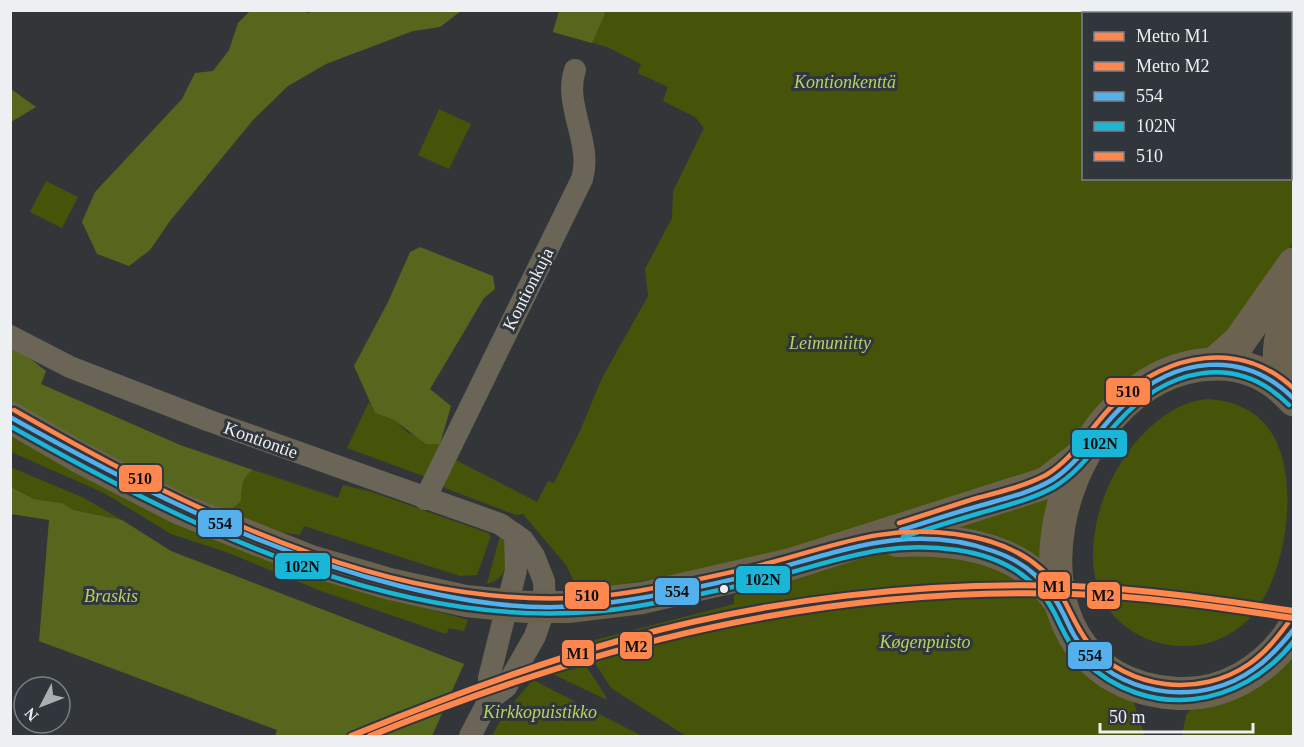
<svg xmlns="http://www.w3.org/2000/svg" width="1304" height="747" viewBox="0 0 1304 747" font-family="'Times New Roman',serif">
<rect width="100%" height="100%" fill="#333638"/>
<g fill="#455408" fill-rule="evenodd">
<path d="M559 11H1293V243L1235 328 1207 349 1164 360 1136 376 1080 438 1048 468 860 532 709 570 610 586H576L566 565 523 514 516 515 445 488 441 483 450 457 537 502 548 481 554 483 580 431 602 378 648 296 645 269 672 218 673 191 704 128 695 117 663 101 668 87 638 73 641 64 607 47 553 32ZM1084 14H1290V178H1084Z"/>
<path d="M439 109 471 124 449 169 418 155Z"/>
<path d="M46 181 78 197 62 228 30 212Z"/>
<path d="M1209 399C1230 401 1250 407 1265 424 1304 468 1288 577 1249 619 1230 638 1206 647 1180 646 1156 645 1135 636 1118 620 1053 557 1126 404 1209 399Z"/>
<path d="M369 402 375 413 394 420 408 433 440 444 426 477 347 448Z"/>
<path d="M10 428 338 583 468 620 464 631 449 628 446 634 321 591 226 552 171 534 104 493 11 452Z"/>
<path d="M10 467 82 497 122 520 74 510 62 503 34 499 11 487Z"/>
<path d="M253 470 338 498 343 485 372 492 488 533 491 536 477 575 460 576 304 526 300 535 255 528 224 517 241 501C242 488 241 478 253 470Z"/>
<path d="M1053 482 1044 562 923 529Z"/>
<path d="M500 536 508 546C507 564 507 578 487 584Z"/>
<path d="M930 545 1026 574 1133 700 1145 736H686L611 688 584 646 587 642 734 604V595C796 569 862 552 930 545Z"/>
<path d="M1293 639V736H1182L1186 715 1201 695Z"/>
<path d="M573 646 605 695 607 700 542 669Z"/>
<path d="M533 680 642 736H492L505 712Z"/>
</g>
<g fill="#56671d">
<path d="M295 10 309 13 313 10 461 11 440 27 413 31 326 64 288 86 253 120 170 221 150 250 129 266 97 254 82 222 95 192 182 99 195 73 213 71 229 50 238 23 250 11Z"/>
<path d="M559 11H603L605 14 592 43 553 32Z"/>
<path d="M11 89 36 107 11 122Z"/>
<path d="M420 247 493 276 495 289 484 298 430 389 451 406 440 444H426L394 420 375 413 354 366 388 302 410 252Z"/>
<path d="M10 343 46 371 41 384 180 445 253 470C241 478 242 488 241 501L224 517 11 404Z"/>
<path d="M11 487 34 499 62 503 74 510 122 520 171 551 464 664 432 736H275L277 730 39 641 49 520 11 514Z"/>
</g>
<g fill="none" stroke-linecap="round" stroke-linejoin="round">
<g stroke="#6a6557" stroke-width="22">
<path d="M10 336 70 367 207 420 500 524 523 540 534 556 544 581 545 607 535 636 506 687 489 700 470 736"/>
<path d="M425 499 582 179C593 143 563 105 575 70"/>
<path d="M489 700V678L516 570 515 534"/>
</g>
<g stroke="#6a624f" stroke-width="32">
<path d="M10 417 79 457 180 509 311 561 390 584 466 601 526 607H568L642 598 791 564 1046 483 1081 456"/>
<path d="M897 541C957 538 1024 547 1059 602"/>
</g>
<g stroke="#6b634f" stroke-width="33">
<path d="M1214 364 1239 342 1294 264"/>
<path d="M1286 392C1277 363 1275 336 1294 310"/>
<path d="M1294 400C1273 376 1245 363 1214 364 1051 369 978 676 1172 693 1222 698 1268 670 1294 628"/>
</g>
<defs>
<g id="bus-1">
<path d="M10 417C135 487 261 551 400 586 462 601 526 612 590 605 648 599 707 586 764 572 843 551 910 522 993 551 1028 563 1048 583 1064 615 1070 628 1076 641 1086 652 1129 698 1203 706 1254 669 1270 658 1282 644 1294 629"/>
<path d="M901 530C927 522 953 513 979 506 1003 499 1030 493 1052 480 1082 461 1098 428 1124 405 1175 357 1243 348 1294 399"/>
</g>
<g id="bus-2">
<path d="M10 426C196 531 419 644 638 606 685 598 731 588 777 576 842 559 887 540 957 550 998 556 1034 574 1054 612 1062 628 1070 647 1083 660 1148 722 1240 709 1294 641"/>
<path d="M903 537C928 529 952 521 977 514 1003 506 1031 500 1054 487 1081 471 1097 444 1118 422 1166 369 1235 351 1289 405"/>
</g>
<g id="bus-3">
<path d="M14 410C198 515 420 629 638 591 682 583 726 574 769 563 838 545 881 525 955 534 985 538 1017 548 1040 568 1064 588 1070 620 1089 644 1128 690 1200 698 1249 664 1265 653 1276 639 1288 623"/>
<path d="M899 523C925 515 951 506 977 498 1000 492 1025 486 1046 475 1076 457 1093 423 1118 400 1167 353 1242 339 1294 389"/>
</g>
</defs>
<use href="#bus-1" stroke="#30363b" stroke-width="9"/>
<use href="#bus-2" stroke="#30363b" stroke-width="9"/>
<use href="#bus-3" stroke="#30363b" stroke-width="9"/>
<use href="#bus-1" stroke="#53b0ec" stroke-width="4.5"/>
<use href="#bus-2" stroke="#1ab6d8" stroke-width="4.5"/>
<use href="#bus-3" stroke="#ff864c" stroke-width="4.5"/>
<defs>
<path id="metro-1" d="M351 736C441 699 532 665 625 639 769 599 923 581 1072 586 1146 589 1220 600 1294 611"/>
<path id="metro-2" d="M370 736C599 643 821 586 1071 594 1146 596 1219 607 1293 618"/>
</defs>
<use href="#metro-1" stroke="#30363b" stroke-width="10"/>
<use href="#metro-2" stroke="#30363b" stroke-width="10"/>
<use href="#metro-1" stroke="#ff864c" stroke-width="6"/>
<use href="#metro-2" stroke="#ff864c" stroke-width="6"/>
</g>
<circle fill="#ecf0f3" stroke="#30363b" stroke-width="2" cx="724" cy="589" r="5"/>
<g text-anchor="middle" stroke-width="6" stroke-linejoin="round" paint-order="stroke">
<g font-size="18" font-style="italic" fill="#b5d264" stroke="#30363b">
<text x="845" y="88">Kontionkenttä</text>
<text x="830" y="349">Leimuniitty</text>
<text x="111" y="602">Braskis</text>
<text x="925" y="648">Køgenpuisto</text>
<text x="540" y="718">Kirkkopuistikko</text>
</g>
<g font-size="18" fill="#ecf0f3" stroke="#30363b">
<text transform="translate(528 289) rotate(-63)" y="6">Kontionkuja</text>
<text transform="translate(261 440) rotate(20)" y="6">Kontiontie</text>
</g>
</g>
<g stroke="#30363b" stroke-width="2">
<rect x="1105" y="377" width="46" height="29" rx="6" fill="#ff864c"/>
<rect x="1071" y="429" width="57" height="29" rx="6" fill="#1ab6d8"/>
<rect x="118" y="464" width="45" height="29" rx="6" fill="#ff864c"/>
<rect x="197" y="509" width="46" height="29" rx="6" fill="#53b0ec"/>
<rect x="274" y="552" width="57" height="28" rx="6" fill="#1ab6d8"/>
<rect x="735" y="565" width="56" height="29" rx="6" fill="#1ab6d8"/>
<rect x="1037" y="571" width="34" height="29" rx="6" fill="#ff864c"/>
<rect x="654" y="577" width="46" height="29" rx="6" fill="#53b0ec"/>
<rect x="1086" y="581" width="35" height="29" rx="6" fill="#ff864c"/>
<rect x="564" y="581" width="46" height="29" rx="6" fill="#ff864c"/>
<rect x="619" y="631" width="34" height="29" rx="6" fill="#ff864c"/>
<rect x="561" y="639" width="34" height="28" rx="6" fill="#ff864c"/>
<rect x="1067" y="641" width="46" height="29" rx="6" fill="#53b0ec"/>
</g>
<g font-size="16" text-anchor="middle" font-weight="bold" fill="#111">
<text x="1128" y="397">510</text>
<text x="1100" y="449">102N</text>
<text x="140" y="484">510</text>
<text x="220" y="529">554</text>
<text x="302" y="572">102N</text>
<text x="763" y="585">102N</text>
<text x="1054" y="592">M1</text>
<text x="677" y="597">554</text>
<text x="1103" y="601">M2</text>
<text x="587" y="601">510</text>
<text x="636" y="652">M2</text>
<text x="578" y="659">M1</text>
<text x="1090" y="661">554</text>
</g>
<rect width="1304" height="747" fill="none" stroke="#ecf0f3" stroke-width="24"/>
<rect x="1082" y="12" width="210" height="168" fill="#30363b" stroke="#7b8085" stroke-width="1.5"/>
<rect x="1094" y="32" width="30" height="9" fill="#ff864c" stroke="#7b8085" stroke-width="1.5"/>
<text x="1136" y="42" font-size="18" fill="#ecf0f3">Metro M1</text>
<rect x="1094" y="62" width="30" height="9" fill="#ff864c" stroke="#7b8085" stroke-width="1.5"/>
<text x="1136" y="72" font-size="18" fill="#ecf0f3">Metro M2</text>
<rect x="1094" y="92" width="30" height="9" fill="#53b0ec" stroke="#7b8085" stroke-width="1.5"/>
<text x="1136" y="102" font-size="18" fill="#ecf0f3">554</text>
<rect x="1094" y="122" width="30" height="9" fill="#1ab6d8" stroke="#7b8085" stroke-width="1.5"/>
<text x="1136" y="132" font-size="18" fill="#ecf0f3">102N</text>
<rect x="1094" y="152" width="30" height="9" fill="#ff864c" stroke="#7b8085" stroke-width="1.5"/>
<text x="1136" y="162" font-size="18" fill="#ecf0f3">510</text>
<g transform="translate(42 705) rotate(228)"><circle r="28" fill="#30363b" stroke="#7b8085" stroke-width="1.5"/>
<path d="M0-4.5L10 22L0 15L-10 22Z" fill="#abafb2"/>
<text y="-9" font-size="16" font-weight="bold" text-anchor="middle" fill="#ecf0f3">N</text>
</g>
<path d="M1100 723v9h153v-9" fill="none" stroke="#ecf0f3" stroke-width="3"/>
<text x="1109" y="723" font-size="18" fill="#ecf0f3" stroke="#30363b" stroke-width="4.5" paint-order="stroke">50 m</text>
</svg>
